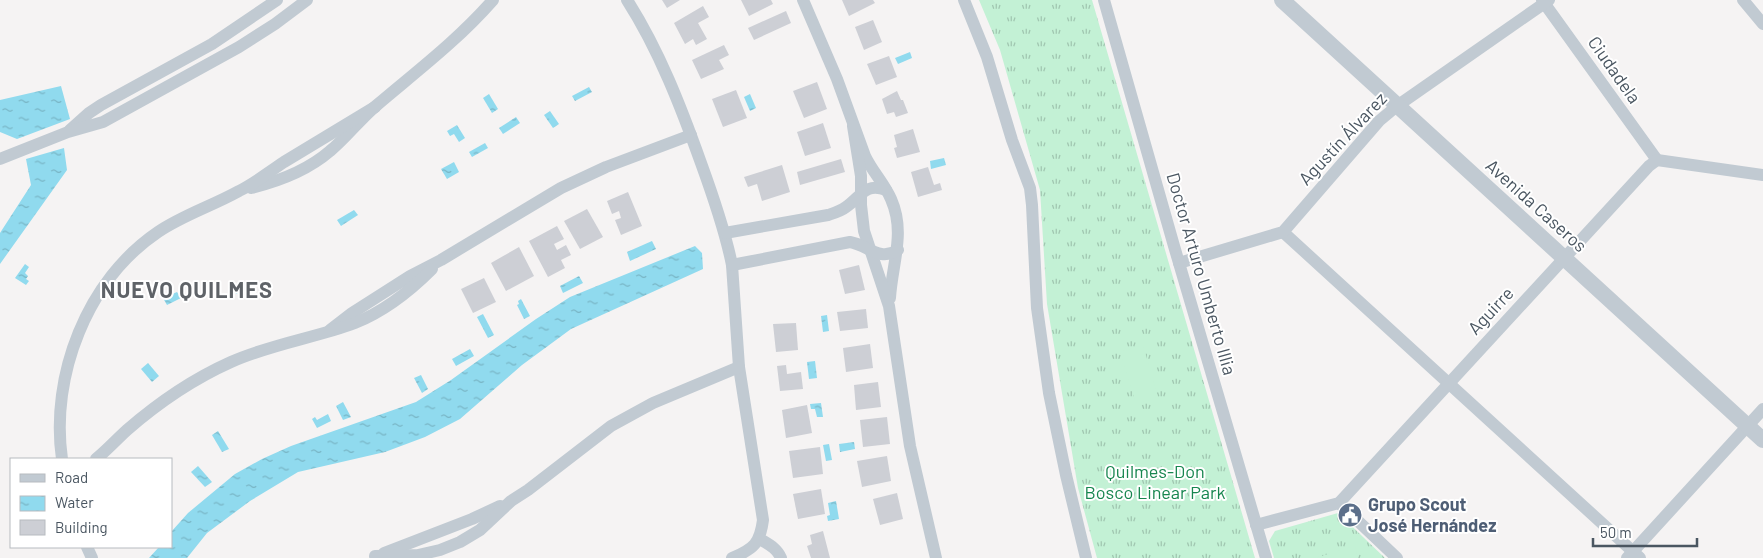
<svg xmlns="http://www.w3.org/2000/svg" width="1763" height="558" viewBox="0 0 1763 558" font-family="Barlow,sans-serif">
<defs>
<pattern id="grass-tufts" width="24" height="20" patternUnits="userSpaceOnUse" patternTransform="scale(1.25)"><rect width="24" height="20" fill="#c3f1d5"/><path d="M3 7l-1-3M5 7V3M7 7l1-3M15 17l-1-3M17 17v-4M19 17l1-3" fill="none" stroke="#a0c6b0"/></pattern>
<pattern id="water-ripples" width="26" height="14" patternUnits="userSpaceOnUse" patternTransform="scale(1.25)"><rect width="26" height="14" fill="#90daee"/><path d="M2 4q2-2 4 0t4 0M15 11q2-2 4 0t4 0" fill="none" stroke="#78b4c4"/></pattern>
</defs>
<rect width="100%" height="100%" fill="#f5f3f3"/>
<g fill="url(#grass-tufts)">
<path d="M979 0H1092L1255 558H1097L1078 488 1047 304 1040 190 1000 50Z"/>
<path d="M1338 513 1385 558H1274L1269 541 1275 531Z"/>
</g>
<g fill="#c3f1d5">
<path d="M1143 345 1158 397 1136 404 1120 352Z"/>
<path d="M1355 546 1358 558H1315Z"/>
</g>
<g fill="url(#water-ripples)">
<path d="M910 52 912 58 898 64 895 58Z"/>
<path d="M61 86 70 119 17 139 0 132V100Z"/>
<path d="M589 87 592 92 575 101 572 96Z"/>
<path d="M489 94 498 109 492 113 483 98Z"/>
<path d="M750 94 756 108 750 111 744 97Z"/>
<path d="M550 111 559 124 553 128 544 115Z"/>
<path d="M516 117 520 123 503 134 499 128Z"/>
<path d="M457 125 465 138 459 142 454 134 450 136 447 131Z"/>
<path d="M485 143 488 148 472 157 469 152Z"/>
<path d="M64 148 67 170 0 264V233L31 185 26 159Z"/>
<path d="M944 158 946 165 931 169 930 161Z"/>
<path d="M454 162 459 172 447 179 441 169Z"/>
<path d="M354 210 358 215 341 226 337 220Z"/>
<path d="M652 241 656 249 630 261 627 252Z"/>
<path d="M695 246 702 253 703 269 571 329 522 365 460 419 425 437 385 452 298 472 250 501 207 533 187 558H149L159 547H171V532L188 513 235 474 262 459 291 446 416 402 451 380 536 319 570 297Z"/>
<path d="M25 264 29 267 25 273 28 276 26 279 29 281 26 285 15 278Z"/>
<path d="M579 276 583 283 563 293 560 286Z"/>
<path d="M247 281 250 288 236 294 233 287Z"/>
<path d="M177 292 181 298 167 305 163 298Z"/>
<path d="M521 299 530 316 524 319 517 305 519 304 518 301Z"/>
<path d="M483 314 494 335 488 338 477 317Z"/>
<path d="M827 315 829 331 823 332 821 316Z"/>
<path d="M470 349 474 356 456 366 452 359Z"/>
<path d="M815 361 817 378 809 379 807 362Z"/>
<path d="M148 363 159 376 152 382 141 369Z"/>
<path d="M421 375 428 389 422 393 414 378Z"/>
<path d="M343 402 351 417 343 420 336 406Z"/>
<path d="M821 403 823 417H817L815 409H811L810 404Z"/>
<path d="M328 414 331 421 317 428 312 419 315 417 317 420Z"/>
<path d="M218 431 229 449 222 452 212 435Z"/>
<path d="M854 442 855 449 840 452 839 444Z"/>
<path d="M829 444 832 460 826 461 823 445Z"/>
<path d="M198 466 212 482 205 487 191 472Z"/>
<path d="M836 501 839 519 828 521 827 516 830 515 828 503Z"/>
</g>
<g fill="#cdcfd5">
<path d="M662 0H680L667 8Z"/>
<path d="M741 0H771L773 4 749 16Z"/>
<path d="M842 0H873L875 3 849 16Z"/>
<path d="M703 6 709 17 698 23 707 39 696 45 693 39 685 44 674 23Z"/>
<path d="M786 11 791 23 754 40 748 28Z"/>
<path d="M873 20 882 42 864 50 855 27Z"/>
<path d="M724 45 729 55 719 60 724 69 701 79 692 60Z"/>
<path d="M889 56 897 77 876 85 867 64Z"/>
<path d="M817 82 827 109 804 118 793 91Z"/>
<path d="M736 90 747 118 723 127 712 99Z"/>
<path d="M897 91 901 100H903L908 113 896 117 894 112 887 114 882 99Z"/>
<path d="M823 123 831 148 805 156 797 132Z"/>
<path d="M913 129 920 152 897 158 894 148 897 147 894 135Z"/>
<path d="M841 159 845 172 800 185 797 172Z"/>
<path d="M782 165 790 192 762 201 757 184 748 187 744 177Z"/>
<path d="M928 167 934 185 940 183 942 190 918 197 911 172Z"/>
<path d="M628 192 642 226 621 235 615 220 621 218 619 211 612 214 607 201Z"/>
<path d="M587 209 603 237 580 249 564 221Z"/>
<path d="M557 226 564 239 554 244 557 250 566 245 571 255 561 260 565 268 548 277 529 241Z"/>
<path d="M519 247 534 276 506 291 491 263Z"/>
<path d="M859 265 865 290 845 294 839 270Z"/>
<path d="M484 278 496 302 473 313 461 289Z"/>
<path d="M866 309 868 328 840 331 837 312Z"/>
<path d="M796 323 798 350 776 352 773 324Z"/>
<path d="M870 344 873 368 846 372 843 348Z"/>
<path d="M786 365 787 374 801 372 803 389 780 391 777 366Z"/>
<path d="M878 382 881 407 856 410 854 385Z"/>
<path d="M807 405 812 433 786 438 782 410Z"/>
<path d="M887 417 890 444 863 447 860 420Z"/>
<path d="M820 447 823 474 793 478 789 451Z"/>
<path d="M887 456 891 481 862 487 857 461Z"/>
<path d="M821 489 825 514 798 519 793 494Z"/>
<path d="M897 493 903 519 880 525 873 499Z"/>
<path d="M823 531 830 558H811L807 546 812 544 810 535Z"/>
</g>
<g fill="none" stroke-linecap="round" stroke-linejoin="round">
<g stroke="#c1cad2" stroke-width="12">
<path d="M627 0C659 50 681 107 701 163 713 196 725 230 732 265L739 367 763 520C760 543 754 549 732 558"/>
<path d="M803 0 837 79 865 156C872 171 884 183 891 199 906 233 892 263 890 298"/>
<path d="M964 0 987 57 1012 140 1030 188 1032 205 1037 308 1049 393 1066 475 1086 558"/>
<path d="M1104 0 1174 246 1266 558"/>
<path d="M1542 0 1657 160"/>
<path d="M1743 0 1763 24"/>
<path d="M853 126 861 176V205L864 231 889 306 910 446 936 558"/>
<path d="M70 130 89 113 101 105 212 44 277 0"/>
<path d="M0 159 68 132 103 122 239 47 275 24 307 0"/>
<path d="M251 188C280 181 308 170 330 151 347 137 360 119 377 105 417 71 458 40 493 0"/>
<path d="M1283 232 1640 558"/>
<path d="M725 233 828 215C834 213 841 211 846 207 861 197 865 182 886 190"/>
<path d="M1179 263 1283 232 1379 121 1397 106 1549 0"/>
<path d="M732 265 850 242C868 245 879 262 898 250"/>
<path d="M330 330 352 313 410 276 441 260 561 188 606 167 691 135"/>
<path d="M62 459C50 376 87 280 158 232 183 215 212 206 239 191 255 183 269 172 284 162 314 144 345 125 375 107"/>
<path d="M96 459C107 450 116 440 127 430 158 403 193 379 231 362 271 344 315 338 355 323 385 311 410 291 432 269"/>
<path d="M1339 503 1397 558"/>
<path d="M1256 525 1339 503 1649 166 1657 160 1763 175"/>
<path d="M760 539C768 544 777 548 781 558"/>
<path d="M87 547 92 558"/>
<path d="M384 553 472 519 500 506"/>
<path d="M375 556 418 555 440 550 460 542 480 530 511 501 528 490 611 426 653 403 739 367"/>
<path d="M1627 558 1763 409"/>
</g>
<path stroke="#c1cad2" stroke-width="16" d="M1282 0 1763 440"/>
</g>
<defs>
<symbol id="civic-disc" viewBox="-11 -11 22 22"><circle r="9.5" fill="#5c6f8a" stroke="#fff"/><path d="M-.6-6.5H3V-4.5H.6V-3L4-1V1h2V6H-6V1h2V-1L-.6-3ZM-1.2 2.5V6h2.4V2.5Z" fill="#fff"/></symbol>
</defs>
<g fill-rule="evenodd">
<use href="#civic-disc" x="1336" y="501" width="28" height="28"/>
</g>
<g text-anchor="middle" stroke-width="4" stroke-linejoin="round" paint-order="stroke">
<g font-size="18" fill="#4a5661" stroke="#fff">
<text transform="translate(1614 70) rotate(55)" y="6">Ciudadela</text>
<text transform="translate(1343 139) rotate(-47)" y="6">Agustín Álvarez</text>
<text transform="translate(1536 206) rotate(42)" y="6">Avenida Caseros</text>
<text transform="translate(1201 274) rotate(74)" y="6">Doctor Arturo Umberto Illia</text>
<text transform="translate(1491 311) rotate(-47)" y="6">Aguirre</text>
</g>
<g font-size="18" fill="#17864f" stroke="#fff">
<text x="1155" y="478">Quilmes-Don<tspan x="1155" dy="21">Bosco Linear Park</tspan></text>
</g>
<g font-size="18" font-weight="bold" fill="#4e5e75" stroke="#fff" text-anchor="start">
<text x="1368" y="511">Grupo Scout<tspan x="1368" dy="21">José Hernández</tspan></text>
</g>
<g font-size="22" font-weight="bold" letter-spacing="1" fill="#5f6368" stroke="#fff">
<text x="187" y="298">NUEVO QUILMES</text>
</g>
</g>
<rect x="10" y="458" width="162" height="90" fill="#ffffff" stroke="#b7bbc0"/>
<rect x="20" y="474" width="25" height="8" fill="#c1cad2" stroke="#b7bbc0"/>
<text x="55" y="483" font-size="15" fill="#4a5661">Road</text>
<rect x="20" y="496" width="25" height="15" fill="url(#water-ripples)" stroke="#b7bbc0"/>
<text x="55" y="508" font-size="15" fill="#4a5661">Water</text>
<rect x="20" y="520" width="25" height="15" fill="#cdcfd5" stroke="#b7bbc0"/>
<text x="55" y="533" font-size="15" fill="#4a5661">Building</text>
<path d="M1593 538v8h104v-8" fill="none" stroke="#4a5661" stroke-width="2.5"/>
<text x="1600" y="538" font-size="15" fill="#4a5661" stroke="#ffffff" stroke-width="4" paint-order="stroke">50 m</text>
</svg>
